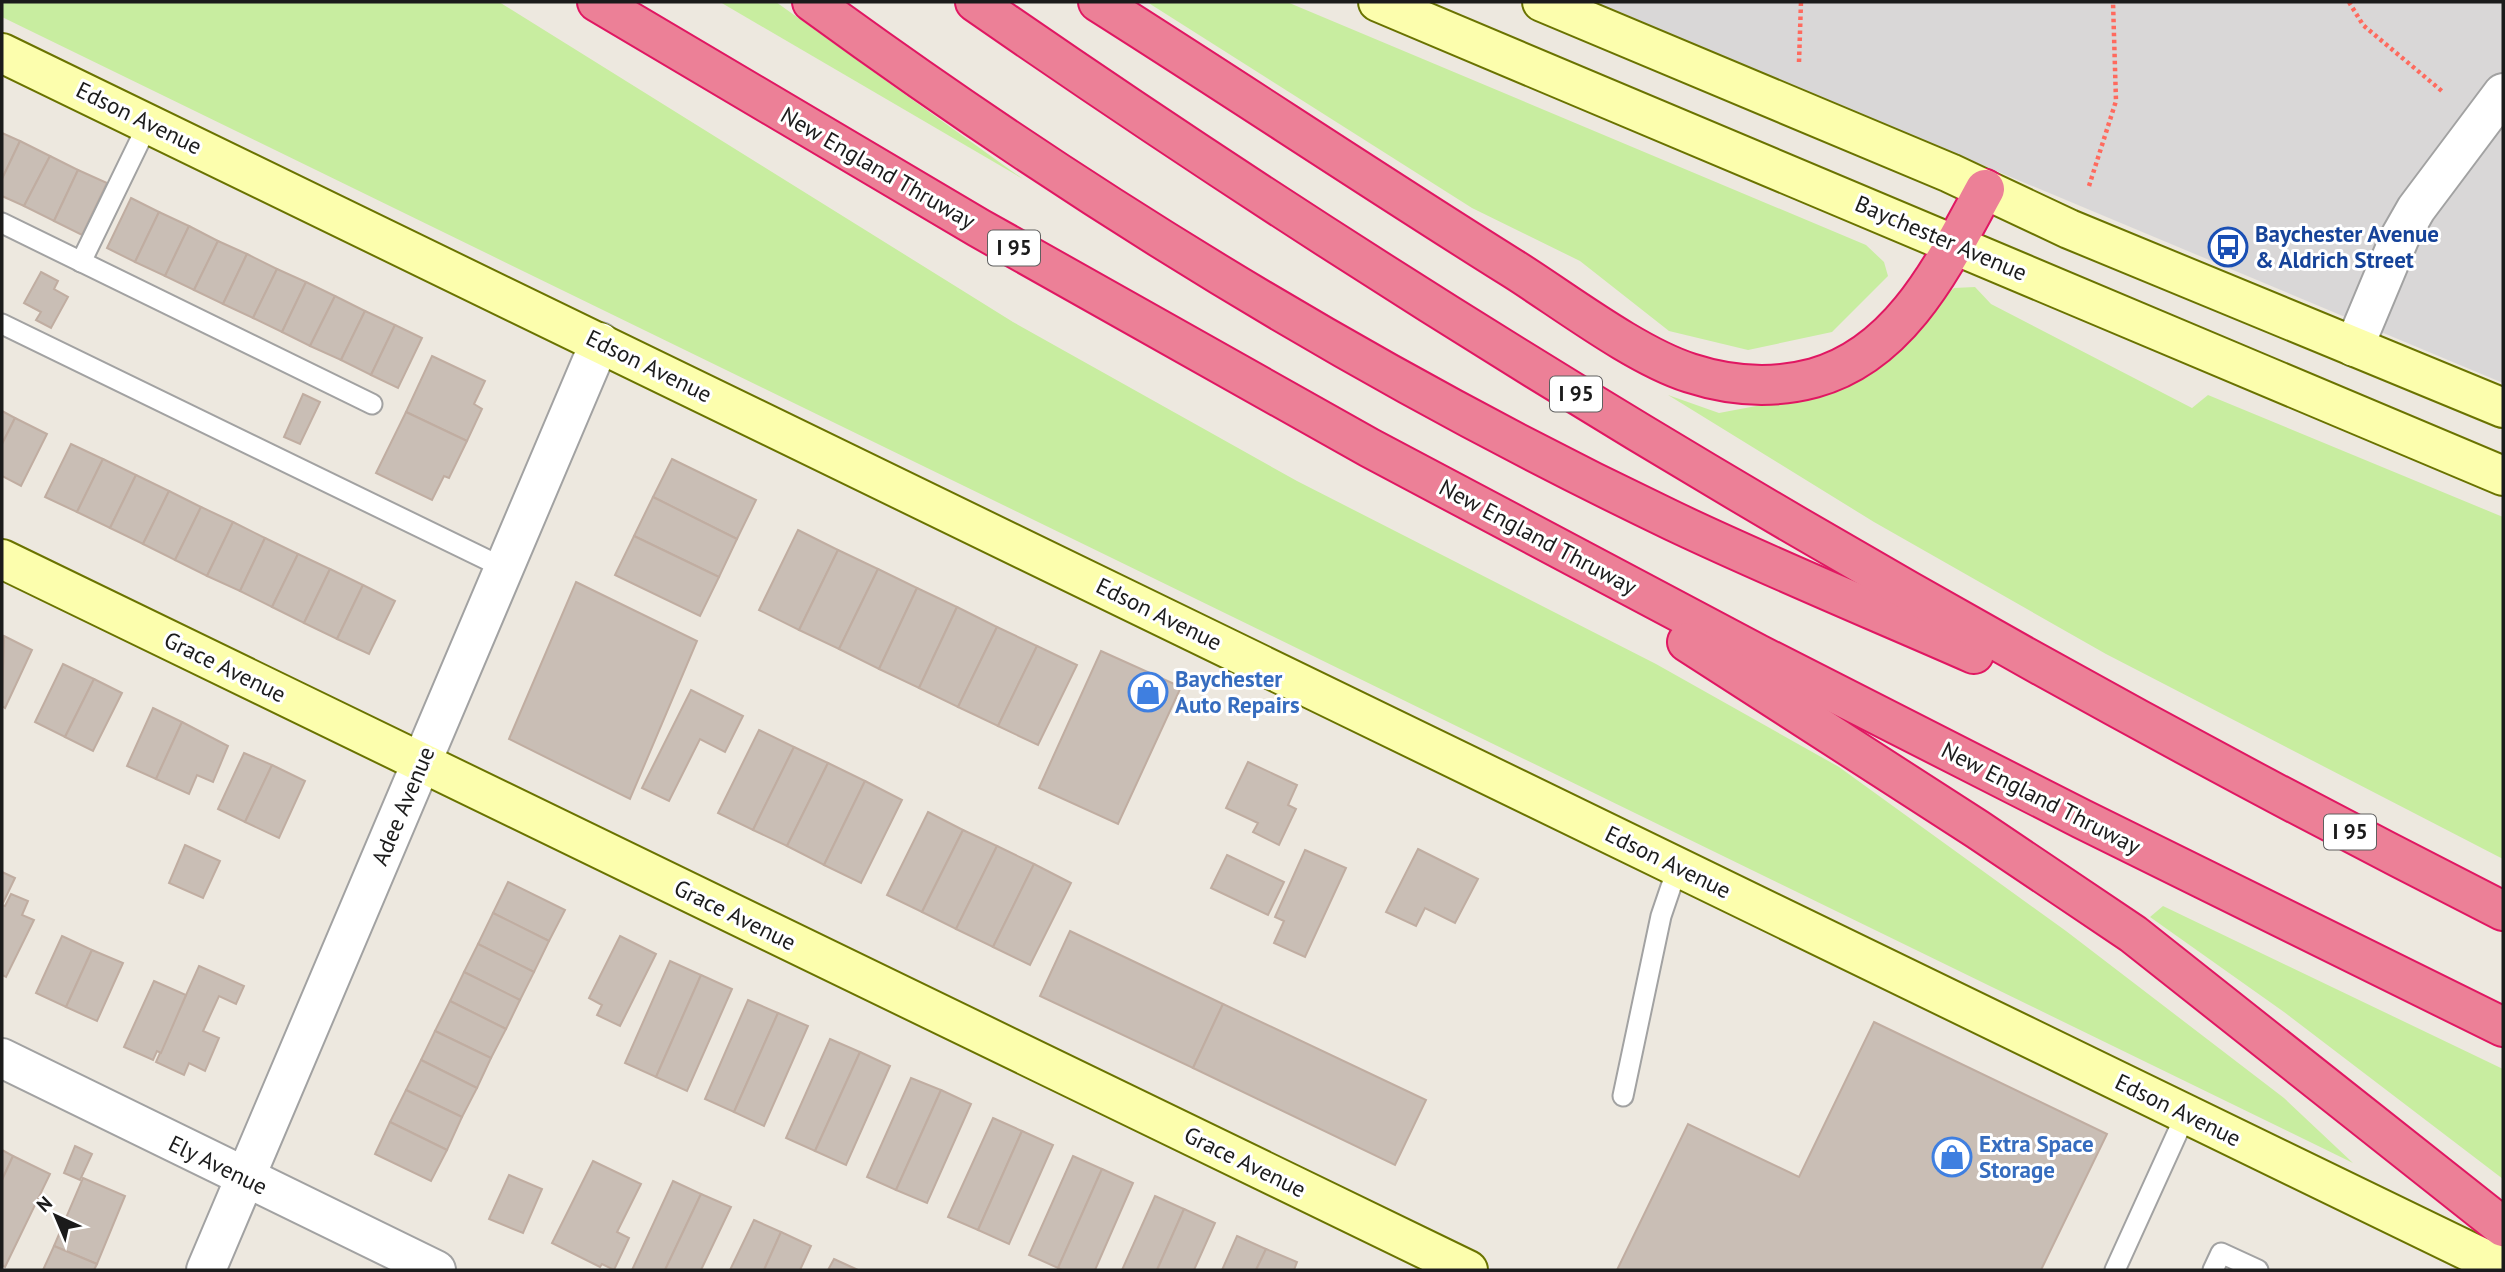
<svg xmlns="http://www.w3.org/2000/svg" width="2505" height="1272" viewBox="0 0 2505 1272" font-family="'PT Sans',sans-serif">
<rect width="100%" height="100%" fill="#ede8df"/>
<path fill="#d9d7d7" d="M1593 2H2503V383Z"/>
<g fill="#c8eda0">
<path d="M2 2H499L1013 322 1297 481 1656 664 1839 767 2066 931 2284 1098 2353 1163 2 17Z"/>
<path d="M720 2H776L1023 179Z"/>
<path d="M1147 2H1287L1866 245 1884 262 1888 276 1832 332 1748 350 1669 331 1580 261 1472 208Z"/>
<path d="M1975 287 1991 304 2192 408 2208 395 2503 517V859L2106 654 1874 522 1668 395 1719 413 1836 391 1896 354 1938 303 1954 288Z"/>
<path d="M2163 906 2503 1069V1179L2284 1012 2150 917Z"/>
</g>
<g fill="#c9beb5" stroke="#c0ada1" stroke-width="2">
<path d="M2 133 20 141 2 179Z"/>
<path d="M20 141 50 156 24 206 2 196V179Z"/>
<path d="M50 156 78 170 54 221 24 206Z"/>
<path d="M78 170 107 183 82 235 54 221Z"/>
<path d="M131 198 159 212 135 262 107 248Z"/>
<path d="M159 212 189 226 165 276 135 262Z"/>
<path d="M189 226 218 241 194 290 165 276Z"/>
<path d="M218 241 247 254 223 304 194 290Z"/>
<path d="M247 254 277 269 253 318 223 304Z"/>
<path d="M277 269 306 282 282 332 253 318Z"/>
<path d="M41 272 58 281 54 289 68 297 51 328 36 320 41 312 24 303Z"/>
<path d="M306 282 335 296 310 346 282 332Z"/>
<path d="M335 296 365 311 341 360 310 346Z"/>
<path d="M365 311 395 325 371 375 341 360Z"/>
<path d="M395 325 422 338 398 388 371 375Z"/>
<path d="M432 356 485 381 474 404 482 409 467 441 406 412Z"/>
<path d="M303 394 320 402 300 444 284 437Z"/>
<path d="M2 411 15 418 2 444Z"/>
<path d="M406 412 467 441 449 478 444 476 432 500 376 473Z"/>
<path d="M15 418 47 434 21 486 2 476V444Z"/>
<path d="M71 444 103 459 77 512 45 497Z"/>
<path d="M103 459 136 475 110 528 77 512Z"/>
<path d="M672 459 756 500 737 539 653 497Z"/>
<path d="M136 475 169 491 143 544 110 528Z"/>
<path d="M169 491 201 507 175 560 143 544Z"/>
<path d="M653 497 737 539 719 577 634 536Z"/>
<path d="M201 507 233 522 207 576 175 560Z"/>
<path d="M233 522 265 538 240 591 207 576Z"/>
<path d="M798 530 838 550 799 630 759 610Z"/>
<path d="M634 536 719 577 700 616 615 575Z"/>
<path d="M265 538 298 554 272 607 240 591Z"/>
<path d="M838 550 878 569 839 649 799 630Z"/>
<path d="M298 554 330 569 304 623 272 607Z"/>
<path d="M330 569 363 585 337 639 304 623Z"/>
<path d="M878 569 917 588 879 669 839 649Z"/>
<path d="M576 582 697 641 630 799 509 739Z"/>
<path d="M363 585 395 601 369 654 337 639Z"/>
<path d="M917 588 957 607 919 688 879 669Z"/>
<path d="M957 607 997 627 958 707 919 688Z"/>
<path d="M997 627 1037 646 998 726 958 707Z"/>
<path d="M4 636 32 650 5 708 2 706Z"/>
<path d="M1037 646 1077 665 1038 745 998 726Z"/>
<path d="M1101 651 1181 687 1118 824 1039 788Z"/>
<path d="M63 664 94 679 65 737 35 722Z"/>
<path d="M94 679 122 693 93 751 65 737Z"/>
<path d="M691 690 743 716 725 752 700 739 669 801 642 788Z"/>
<path d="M153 708 182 722 156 779 127 766Z"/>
<path d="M182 722 228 746 213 782 197 775 189 794 156 779Z"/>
<path d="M759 730 794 747 753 830 718 813Z"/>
<path d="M794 747 828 763 787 846 753 830Z"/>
<path d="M244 753 272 765 245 822 218 809Z"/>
<path d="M1248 762 1297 785 1288 805 1296 809 1279 845 1253 832 1258 823 1226 808Z"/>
<path d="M828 763 865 781 824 865 787 846Z"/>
<path d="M272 765 305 781 279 838 245 822Z"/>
<path d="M865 781 902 800 861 883 824 865Z"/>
<path d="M928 812 963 830 922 912 887 895Z"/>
<path d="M963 830 997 846 956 929 922 912Z"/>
<path d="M185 845 220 861 203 898 169 883Z"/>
<path d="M997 846 1034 864 993 947 956 929Z"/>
<path d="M1418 849 1478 879 1455 923 1425 908 1416 926 1386 912Z"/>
<path d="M1305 850 1346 868 1305 957 1274 943 1284 921 1275 917Z"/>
<path d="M1227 855 1284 882 1268 915 1211 888Z"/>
<path d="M1034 864 1071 883 1030 965 993 947Z"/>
<path d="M2 872 15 878 2 905Z"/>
<path d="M508 882 565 910 549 941 493 913Z"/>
<path d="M11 894 28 901 22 915 34 920 6 977 2 975V905L5 906Z"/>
<path d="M493 913 549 941 534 972 478 944Z"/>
<path d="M1070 931 1223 1004 1193 1068 1040 996Z"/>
<path d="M62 936 92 950 66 1007 36 993Z"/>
<path d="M620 936 656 954 620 1026 597 1015 602 1005 589 998Z"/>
<path d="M478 944 534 972 520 1000 464 972Z"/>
<path d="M92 950 123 963 97 1021 66 1007Z"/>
<path d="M670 961 701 975 656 1077 625 1063Z"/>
<path d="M199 966 244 986 236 1004 219 996 203 1031 219 1038 205 1071 189 1063 184 1075 156 1062Z"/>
<path d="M464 972 520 1000 506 1029 450 1001Z"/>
<path d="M701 975 732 989 687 1091 656 1077Z"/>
<path d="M154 981 186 995 161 1053 157 1051 153 1060 124 1047Z"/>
<path d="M748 1000 778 1013 734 1112 705 1099Z"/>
<path d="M450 1001 506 1029 491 1058 435 1031Z"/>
<path d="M1223 1004 1426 1100 1395 1165 1193 1068Z"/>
<path d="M778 1013 808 1026 764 1126 734 1112Z"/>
<path d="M1874 1022 2107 1134 2041 1270H1617L1688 1124 1799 1177Z"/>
<path d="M435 1031 491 1058 477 1088 421 1060Z"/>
<path d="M830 1039 860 1052 815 1151 786 1138Z"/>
<path d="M860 1052 890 1066 846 1165 815 1151Z"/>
<path d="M421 1060 477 1088 462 1117 406 1090Z"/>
<path d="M911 1078 941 1090 896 1190 867 1177Z"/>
<path d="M406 1090 462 1117 447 1150 390 1122Z"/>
<path d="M941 1090 971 1104 927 1203 896 1190Z"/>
<path d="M993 1118 1022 1131 978 1230 948 1217Z"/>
<path d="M390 1122 447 1150 431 1181 375 1154Z"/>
<path d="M1022 1131 1053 1145 1009 1244 978 1230Z"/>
<path d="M75 1146 92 1154 80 1180 64 1173Z"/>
<path d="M2 1150 13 1156 2 1180Z"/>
<path d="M13 1156 50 1174 5 1267 2 1265V1180Z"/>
<path d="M1073 1156 1102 1169 1058 1268 1029 1255Z"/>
<path d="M593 1161 641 1184 617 1232 629 1238 614 1270 602 1264 600 1267 552 1243Z"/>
<path d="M1102 1169 1133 1183 1095 1270H1062L1058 1268Z"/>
<path d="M509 1175 542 1189 523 1233 489 1219Z"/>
<path d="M83 1178 125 1196 97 1264 54 1246Z"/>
<path d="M673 1181 701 1194 665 1270H632Z"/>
<path d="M701 1194 731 1207 701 1270H665Z"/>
<path d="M1155 1196 1184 1209 1157 1270H1122Z"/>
<path d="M1184 1209 1215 1223 1194 1270H1157Z"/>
<path d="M754 1220 781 1232 764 1270H730Z"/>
<path d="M781 1232 811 1246 800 1270H764Z"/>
<path d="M1237 1236 1266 1249 1256 1270H1222Z"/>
<path d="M54 1246 97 1264 94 1270H43Z"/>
<path d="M1266 1249 1297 1262 1294 1270H1256Z"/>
<path d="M834 1259 858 1270H828Z"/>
</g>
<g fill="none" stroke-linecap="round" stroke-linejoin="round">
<defs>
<g id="lane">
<path d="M2 223 372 404"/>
<path d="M81 262 149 122"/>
<path d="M2 324 504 568"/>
<path d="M1623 1096 1661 916 1678 866"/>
<path d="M2115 1270 2186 1114"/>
<path d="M2213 1270 2221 1253 2258 1270"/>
</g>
<g id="street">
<path d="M2354 347 2400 237 2416 209 2503 93"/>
<path d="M2 1058 436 1270"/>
<path d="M206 1270 600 342"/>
</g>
<g id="secondary">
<path d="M1378 2 2503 476"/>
<path d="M1542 2 1950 173 2069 229 2503 408"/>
<path d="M2 53 2503 1268"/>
<path d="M2 559 1468 1270"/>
</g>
<g id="highway">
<path d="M597 2 979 228 1370 448 1758 654 2082 819 2503 1027"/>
<path d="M812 2C1083 200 1370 376 1673 521 1772 568 1874 610 1974 654"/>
<path d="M975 2C1462 340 1974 643 2503 911"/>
<path d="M1098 2C1237 90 1373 181 1512 268 1563 300 1634 355 1690 373 1730 386 1773 389 1814 378 1902 354 1945 262 1985 189"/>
<path d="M1687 642 1977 829 2133 934 2503 1227"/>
</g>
</defs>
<use href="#lane" stroke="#a2a2a2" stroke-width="23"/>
<use href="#street" stroke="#a2a2a2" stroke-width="42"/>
<use href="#secondary" stroke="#6a7300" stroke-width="42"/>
<use href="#highway" stroke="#e01762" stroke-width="42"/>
<g stroke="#ff6a5e" stroke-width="4.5" stroke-dasharray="3.5 3.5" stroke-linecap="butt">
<path d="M2349 2 2363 25 2443 92"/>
<path d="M1799 62 1801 2"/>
<path d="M2089 186 2116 101 2113 2"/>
</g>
<use href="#lane" stroke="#fff" stroke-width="19"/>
<use href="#street" stroke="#fff" stroke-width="38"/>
<use href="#secondary" stroke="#fcfead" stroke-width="38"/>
<use href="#highway" stroke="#ec8097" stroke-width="38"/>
</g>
<defs>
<symbol id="bus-ring" viewBox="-11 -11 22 22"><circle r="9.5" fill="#fff" stroke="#1a4fb4" stroke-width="1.5"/><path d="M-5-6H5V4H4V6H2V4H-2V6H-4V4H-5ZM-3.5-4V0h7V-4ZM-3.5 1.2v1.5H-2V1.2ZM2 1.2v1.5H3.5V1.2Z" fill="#1a4fb4"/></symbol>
<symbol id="shop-ring" viewBox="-11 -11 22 22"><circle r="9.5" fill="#fff" stroke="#3f7fe0" stroke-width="1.5"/><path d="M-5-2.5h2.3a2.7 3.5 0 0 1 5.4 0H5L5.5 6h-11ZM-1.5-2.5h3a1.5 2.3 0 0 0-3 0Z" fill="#3f7fe0"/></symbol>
</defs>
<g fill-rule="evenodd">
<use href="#bus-ring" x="2206" y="225" width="44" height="44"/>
<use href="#shop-ring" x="1126" y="670" width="44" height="44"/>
<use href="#shop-ring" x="1930" y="1135" width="44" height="44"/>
</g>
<g text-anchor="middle" stroke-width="6" stroke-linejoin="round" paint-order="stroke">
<g fill="#fff" stroke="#5f5f5f" stroke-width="2">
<rect x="988" y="230.5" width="52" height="35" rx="5"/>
<rect x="1550" y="376.5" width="52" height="35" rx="5"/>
<rect x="2324" y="814.5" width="52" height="35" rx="5"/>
</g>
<g font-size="21" font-weight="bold" fill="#1b1b1b">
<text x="1014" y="255">I 95</text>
<text x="1576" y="401">I 95</text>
<text x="2350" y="839">I 95</text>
</g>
<g font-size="23" fill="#1b1b1b" stroke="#fff">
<text transform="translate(139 118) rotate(26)" y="8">Edson Avenue</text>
<text transform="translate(878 168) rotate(30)" y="8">New England Thruway</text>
<text transform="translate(1941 238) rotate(23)" y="8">Baychester Avenue</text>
<text transform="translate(649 366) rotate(26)" y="8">Edson Avenue</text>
<text transform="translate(1538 537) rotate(28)" y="8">New England Thruway</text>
<text transform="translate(1159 614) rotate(26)" y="8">Edson Avenue</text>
<text transform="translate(225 667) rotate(26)" y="8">Grace Avenue</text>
<text transform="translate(2041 798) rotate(27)" y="8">New England Thruway</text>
<text transform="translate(403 806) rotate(-67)" y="8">Adee Avenue</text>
<text transform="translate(1668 862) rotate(26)" y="8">Edson Avenue</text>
<text transform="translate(735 915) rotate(26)" y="8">Grace Avenue</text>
<text transform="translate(2178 1110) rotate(26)" y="8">Edson Avenue</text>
<text transform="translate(1245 1162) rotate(26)" y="8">Grace Avenue</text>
<text transform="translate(218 1165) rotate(26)" y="8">Ely Avenue</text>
</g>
<g font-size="23" font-weight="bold" fill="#164399" stroke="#fff" text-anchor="start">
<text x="2255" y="242">Baychester Avenue<tspan x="2255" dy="26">&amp; Aldrich Street</tspan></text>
</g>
<g font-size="23" font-weight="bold" fill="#366cbe" stroke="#fff" text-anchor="start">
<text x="1175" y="687">Baychester<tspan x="1175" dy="26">Auto Repairs</tspan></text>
<text x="1979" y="1152">Extra Space<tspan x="1979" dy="26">Storage</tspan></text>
</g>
</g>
<rect width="2505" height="1272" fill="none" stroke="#1b1b1b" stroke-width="7"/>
<g transform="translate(56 1216) rotate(316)" stroke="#ffffff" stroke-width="5" paint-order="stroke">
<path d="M0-5L12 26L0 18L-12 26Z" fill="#1b1b1b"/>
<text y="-10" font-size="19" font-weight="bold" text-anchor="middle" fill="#1b1b1b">N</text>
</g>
</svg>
